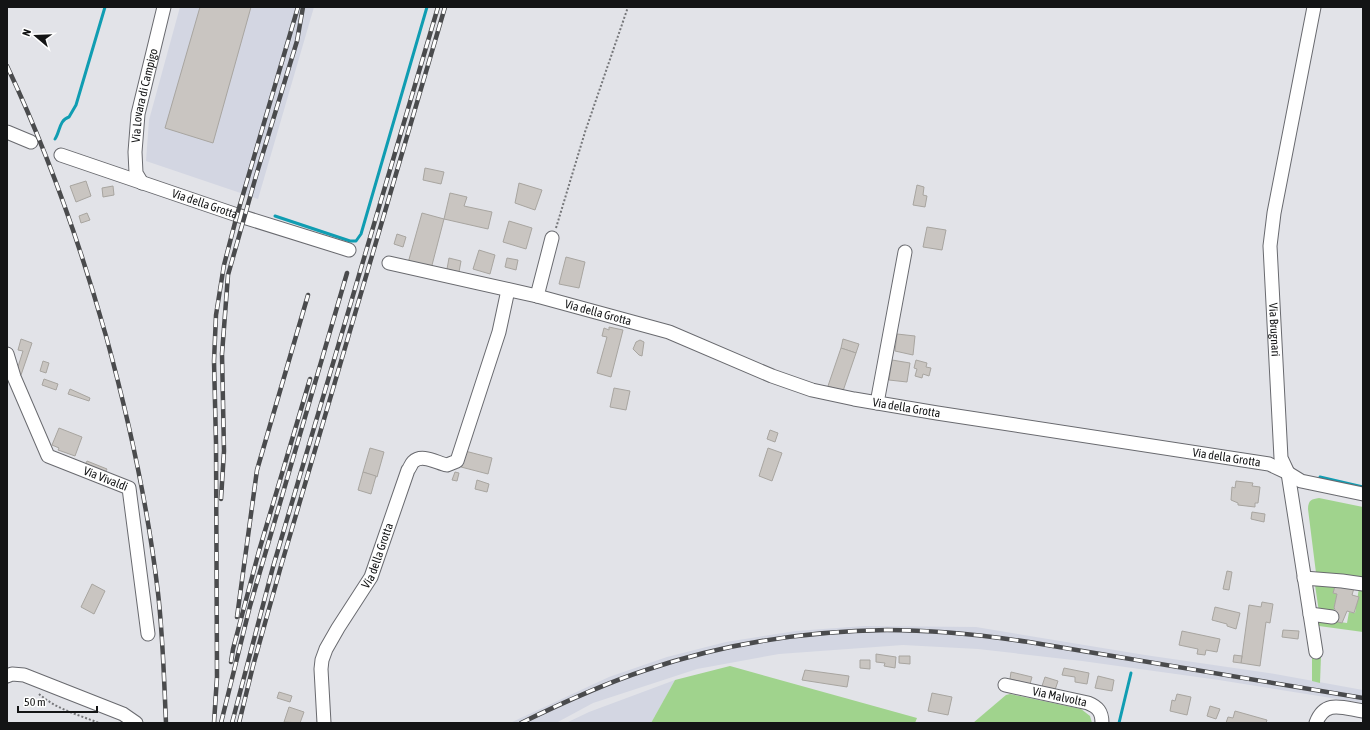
<svg xmlns="http://www.w3.org/2000/svg" width="1370" height="730" viewBox="0 0 1370 730" font-family="'Asap Condensed',sans-serif">
<rect width="100%" height="100%" fill="#e2e3e8"/>
<g fill="#d3d6e2">
<path d="M180 7H314L258 199 146 161 149 120Z"/>
<path d="M864 626 976 627 1145 655 1275 674 1363 690V703L1219 680 1082 661 978 649 903 645 779 654 697 669 593 703 556 723H510L609 677 667 657 726 642 796 631Z"/>
<path d="M675 680 651 723H566L589 712Z"/>
</g>
<g fill="#a0d38d">
<path d="M1319 498 1363 507V580L1316 573 1308 509C1308 500 1312 499 1319 498Z"/>
<path d="M1336 583 1333 593 1337 594 1333 614 1319 612 1315 585Z"/>
<path d="M1359 588 1363 589V632L1319 626V619L1347 623 1349 612 1355 613Z"/>
<path d="M1321 656 1320 683 1312 681V658Z"/>
<path d="M730 666 917 718 915 723H651L675 680Z"/>
<path d="M1010 694 1081 709 1090 716 1092 723H973L1006 695Z"/>
</g>
<g fill="none" stroke-linecap="round" stroke-linejoin="round">
<g stroke="#109db2" stroke-width="3">
<path d="M55 139C60 132 59 120 69 117L76 105 105 7"/>
<path d="M275 216 350 241H356L361 234 427 7"/>
<path d="M1320 477 1363 487"/>
<path d="M1119 723 1131 673"/>
</g>
</g>
<g fill="#c9c5c1" stroke="#a8a5a0">
<path d="M200 7H251L213 143 165 128Z"/>
<path d="M425 168 444 172 441 184 423 180Z"/>
<path d="M86 181 91 196 76 202 70 186Z"/>
<path d="M519 183 542 190 535 210 515 203Z"/>
<path d="M917 185 924 187 923 195 927 196 925 207 913 205Z"/>
<path d="M113 186 114 195 103 197 102 188Z"/>
<path d="M450 193 467 197 464 206 492 212 488 229 444 219Z"/>
<path d="M87 213 90 220 81 223 79 216Z"/>
<path d="M422 213 444 219 431 269 408 263Z"/>
<path d="M509 221 532 228 526 249 503 242Z"/>
<path d="M927 227 946 230 942 250 923 247Z"/>
<path d="M397 234 406 237 403 247 394 244Z"/>
<path d="M479 250 495 255 490 274 473 269Z"/>
<path d="M566 257 585 262 579 288 559 284Z"/>
<path d="M449 258 461 261 459 272 447 269Z"/>
<path d="M507 258 518 260 516 270 505 267Z"/>
<path d="M609 327 623 330 611 377 597 373 607 337 602 336 604 328 609 330Z"/>
<path d="M897 334 915 336 913 355 895 351Z"/>
<path d="M21 339 32 343 21 375 16 373 23 351 18 350Z"/>
<path d="M843 339 859 344 856 353 841 348Z"/>
<path d="M640 340 644 342 642 356 639 355 633 349 636 342Z"/>
<path d="M841 348 856 353 843 391 828 386Z"/>
<path d="M892 360 910 363 907 382 889 380Z"/>
<path d="M916 360 927 363 926 367 931 368 929 376 923 374 922 378 915 376 917 369 914 368Z"/>
<path d="M43 361 49 363 46 373 40 371Z"/>
<path d="M44 379 58 384 56 390 42 385Z"/>
<path d="M614 388 630 391 626 410 610 407Z"/>
<path d="M70 389 90 398 89 401 68 394Z"/>
<path d="M59 428 82 437 75 456 58 450 59 448 52 445Z"/>
<path d="M770 430 778 433 775 442 767 439Z"/>
<path d="M370 448 384 452 377 477 363 472Z"/>
<path d="M768 448 782 453 772 481 759 476Z"/>
<path d="M465 451 492 458 488 474 461 467Z"/>
<path d="M87 461 107 469 104 475 84 467Z"/>
<path d="M363 472 376 476 371 494 358 490Z"/>
<path d="M455 472 459 473 457 481 452 480Z"/>
<path d="M477 480 489 484 487 492 475 489Z"/>
<path d="M1236 481 1253 483 1252 486 1260 487 1258 503H1255V507L1238 505V503L1231 500 1232 487 1235 488Z"/>
<path d="M1252 512 1265 514 1264 522 1251 519Z"/>
<path d="M1227 571 1232 572 1229 590 1223 589Z"/>
<path d="M1336 583 1354 588 1352 595 1359 597 1354 613 1347 611 1342 623 1334 621 1333 614 1335 609 1334 608 1337 594 1333 593Z"/>
<path d="M92 584 105 591 94 614 81 607Z"/>
<path d="M1262 602 1273 604 1270 623 1266 622 1260 666 1241 663 1249 605 1261 607Z"/>
<path d="M1215 607 1240 613 1236 629 1227 626V624L1212 620Z"/>
<path d="M1283 630 1299 631 1298 639 1282 637Z"/>
<path d="M1182 631 1220 639 1217 652 1206 650 1205 655 1197 654 1198 649 1179 645Z"/>
<path d="M876 654 896 657 895 668 884 666 885 663 876 662Z"/>
<path d="M1234 655 1242 656 1241 663 1233 662Z"/>
<path d="M899 656H910V664L899 663Z"/>
<path d="M860 660H870V669L860 668Z"/>
<path d="M1064 668 1089 673 1087 684 1075 682V677L1062 675Z"/>
<path d="M805 670 849 676 847 687 802 680Z"/>
<path d="M1011 672 1032 677 1030 684 1010 679Z"/>
<path d="M1098 676 1114 680 1112 691 1095 688Z"/>
<path d="M1045 677 1058 681 1055 690 1042 686Z"/>
<path d="M279 692 292 696 290 702 277 698Z"/>
<path d="M932 693 952 697 948 715 928 711Z"/>
<path d="M1177 694 1191 697 1187 715 1170 711 1172 700 1175 701Z"/>
<path d="M1210 706 1220 709 1216 719 1207 716Z"/>
<path d="M289 707 304 712 300 723 284 722Z"/>
<path d="M1235 711 1267 720 1266 723H1226L1228 717 1233 718Z"/>
</g>
<g fill="none" stroke-linecap="round" stroke-linejoin="round">
<defs>
<g id="minor">
<path id="s1" d="M1314 7 1274 213 1270 246 1281 458 1288 473 1316 652"/>
<path d="M7 132 31 142"/>
<path id="s2" d="M61 155 237 215 349 250"/>
<path id="s3" d="M142 183 136 173 135 152 138 114 164 7"/>
<path id="s4" d="M389 263 537 296 669 332 772 376 812 390 854 399 937 413 1269 464 1288 473 1301 481 1363 494"/>
<path d="M537 296 552 238"/>
<path id="s5" d="M7 354 14 377 48 456 129 488 148 634"/>
<path d="M877 403 905 252"/>
<path d="M1304 578 1342 581 1363 584"/>
<path d="M1310 614 1332 617"/>
<path d="M7 676 12 674 24 675 123 714 136 723"/>
<path id="s6" d="M1005 685 1088 703C1098 707 1102 712 1102 723"/>
<path id="s7" d="M324 723 321 669 322 660 326 649 338 628 371 577 408 470C410 468 411 464 413 462 422 453 437 463 447 465L457 461 499 332 508 290"/>
<path d="M1316 723C1325 699 1343 708 1363 711"/>
</g>
</defs>
<use href="#minor" stroke="#696a6f" stroke-width="15"/>
<g stroke="#757679" stroke-width="2" stroke-dasharray="2 2" stroke-linecap="butt">
<path d="M556 228 585 132 628 7"/>
<path d="M39 694C56 709 79 715 99 723"/>
</g>
<use href="#minor" stroke="#fff" stroke-width="13"/>
<defs>
<g id="rail">
<path d="M7 66C48 153 80 244 106 336 129 420 148 506 158 593 163 636 164 680 166 723"/>
<path d="M221 499 224 451 222 354 228 275 256 176 297 41 303 7"/>
<path d="M237 617 257 470 308 295"/>
<path d="M231 662 233 649 259 551 310 379"/>
<path d="M214 723 217 677 216 443 214 361 216 315 224 265 237 215 298 7"/>
<path d="M221 723 250 606 347 273"/>
<path d="M232 723 273 567 438 7"/>
<path d="M239 723 253 666 281 566 445 7"/>
<path d="M521 723C562 703 603 684 646 670 723 644 806 631 887 630 935 630 982 635 1029 642L1363 698"/>
</g>
</defs>
<use href="#rail" stroke="#4a4b4d" stroke-width="4.5"/>
<use href="#rail" stroke="#fff" stroke-width="3" stroke-dasharray="9" stroke-linecap="butt"/>
</g>
<g text-anchor="middle" stroke-width="3" stroke-linejoin="round" paint-order="stroke">
<g font-size="12" fill="#131415" stroke="#fff">
<text dy="4" stroke="none"><textPath href="#s3" startOffset="90">Via Lovara di Campigo</textPath></text>
<text dy="4" stroke="none"><textPath href="#s2" startOffset="152">Via della Grotta</textPath></text>
<text dy="4" stroke="none"><textPath href="#s4" startOffset="215">Via della Grotta</textPath></text>
<text dy="4" stroke="none"><textPath href="#s1" startOffset="327">Via Brugnari</textPath></text>
<text dy="4" stroke="none"><textPath href="#s4" startOffset="539">Via della Grotta</textPath></text>
<text dy="4" stroke="none"><textPath href="#s4" startOffset="863">Via della Grotta</textPath></text>
<text dy="4" stroke="none"><textPath href="#s5" startOffset="172">Via Vivaldi</textPath></text>
<text dy="4" stroke="none"><textPath href="#s7" startOffset="182">Via della Grotta</textPath></text>
<text dy="4" stroke="none"><textPath href="#s6" startOffset="56">Via Malvolta</textPath></text>
</g>
</g>
<rect width="1370" height="730" fill="none" stroke="#131415" stroke-width="16"/>
<g transform="translate(36 36) rotate(289)" stroke="#ffffff" stroke-width="3" paint-order="stroke">
<path d="M0-3L7 15L0 10L-7 15Z" fill="#131415"/>
<text y="-6" font-size="11" font-weight="bold" text-anchor="middle" fill="#131415">N</text>
</g>
<path d="M18 706v6h79v-6" fill="none" stroke="#131415" stroke-width="2"/>
<text x="24" y="706" font-size="12" fill="#131415" stroke="#ffffff" stroke-width="3" paint-order="stroke">50 m</text>
</svg>
